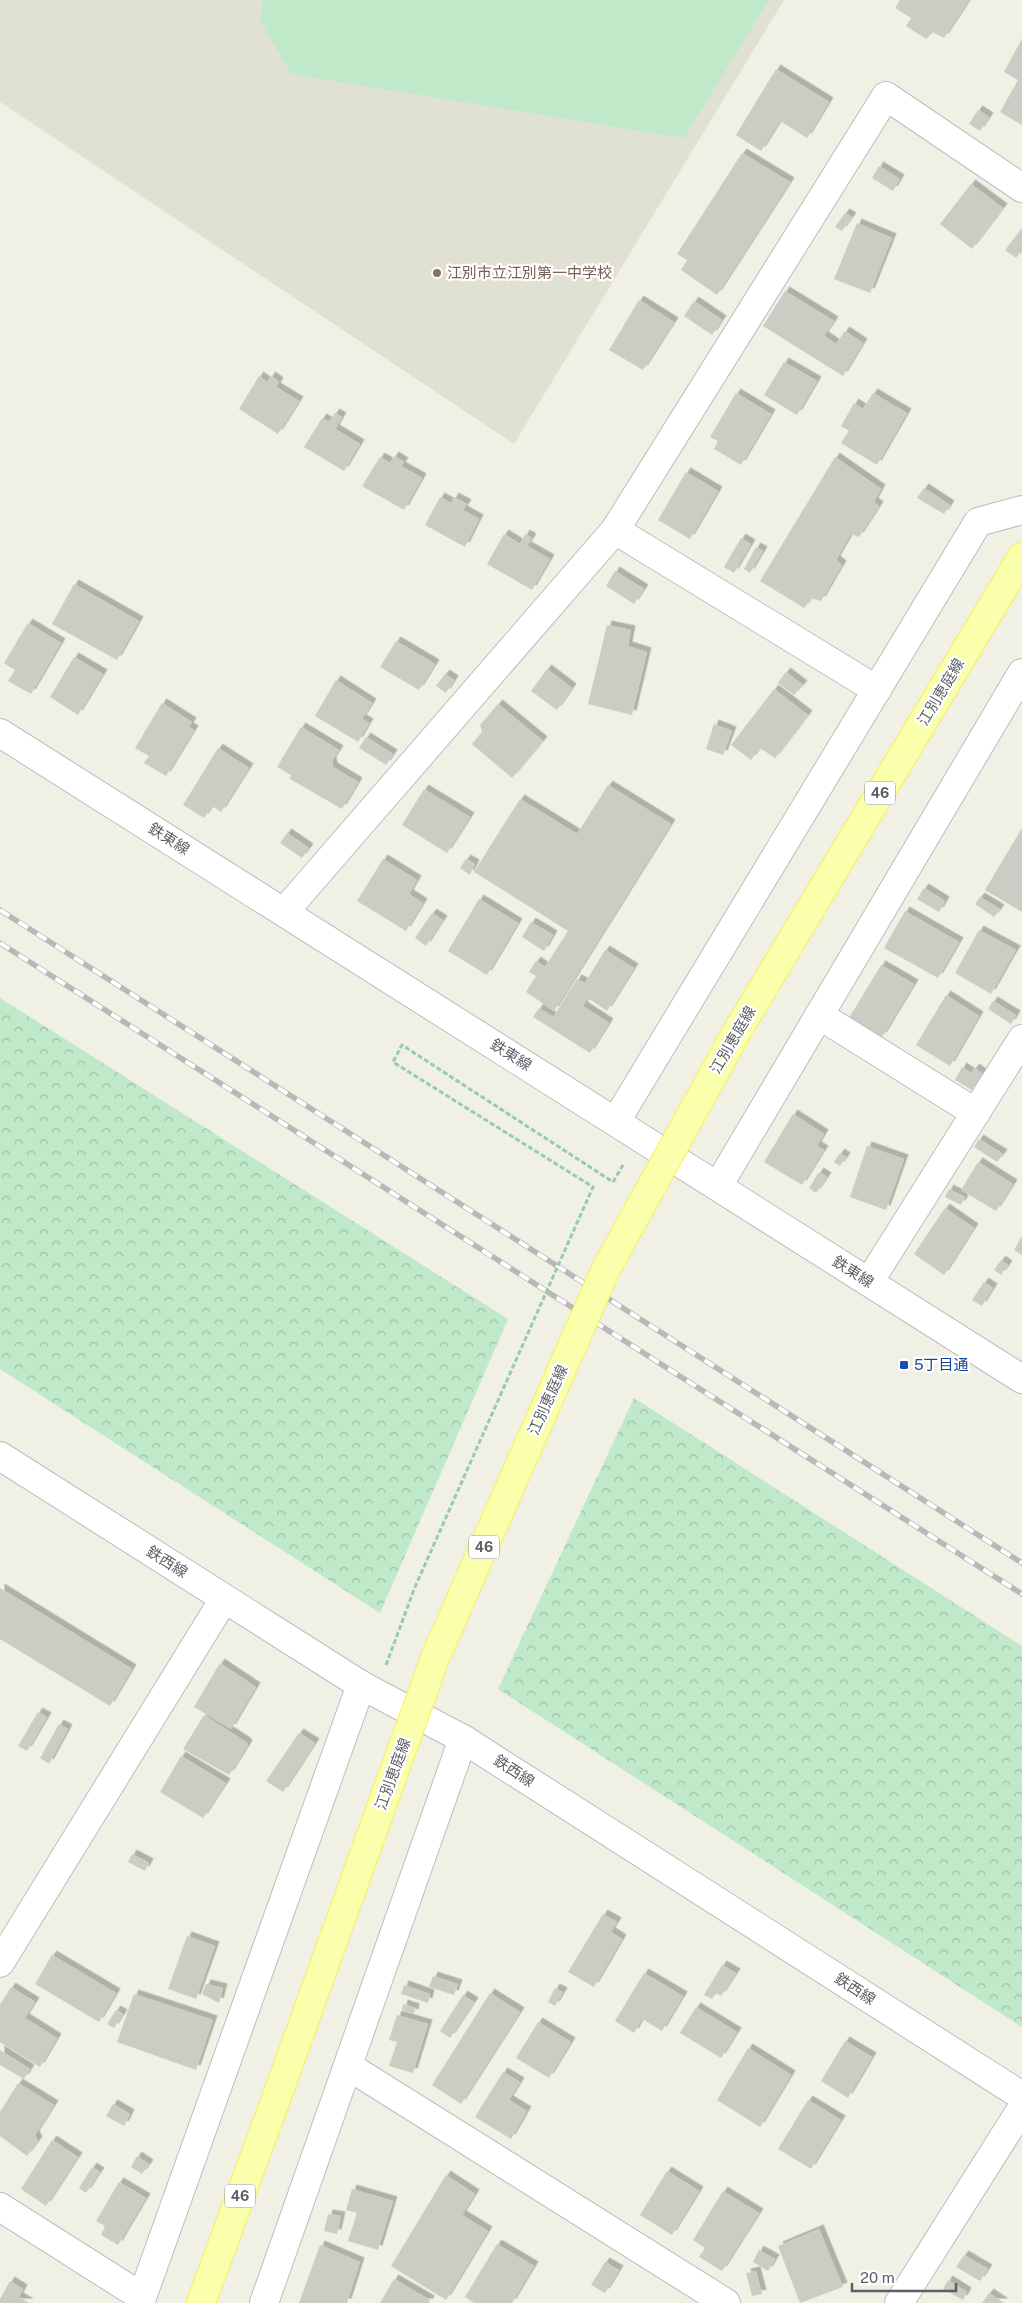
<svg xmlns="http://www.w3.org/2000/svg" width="1022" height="2303" viewBox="0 0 1022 2303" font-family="'Public Sans','Noto Sans JP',sans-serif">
<defs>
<pattern id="forest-crowns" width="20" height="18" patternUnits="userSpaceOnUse" patternTransform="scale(1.25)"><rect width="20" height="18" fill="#c0e9c9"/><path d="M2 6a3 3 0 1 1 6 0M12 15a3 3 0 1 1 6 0" fill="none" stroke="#9fc0a7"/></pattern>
<filter id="shadow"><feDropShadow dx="4.5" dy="-4.5" stdDeviation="0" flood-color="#0004"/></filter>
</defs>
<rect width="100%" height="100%" fill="#f0f0e5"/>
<path fill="#e0e0d3" d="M0 0H784L514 444 0 102Z"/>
<g fill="url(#forest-crowns)">
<path d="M0 998 508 1319 380 1613 0 1369Z"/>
<path d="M634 1398 1022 1646V2027L498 1689Z"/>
</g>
<path fill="#c0e9c9" d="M263 0H769L684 138 291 74 260 20Z"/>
<g fill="#cdccc4" filter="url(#shadow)">
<path d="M900 0H969L944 38 933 32 926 39 906 26 911 18 895 8Z"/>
<path d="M1022 39V125L1000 112 1018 80 1004 72Z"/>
<path d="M776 69 829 102 807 138 780 121 761 151 736 135Z"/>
<path d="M978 110 989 117 980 131 969 124Z"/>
<path d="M742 153 790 182 717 295 681 270 687 260 677 254Z"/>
<path d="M879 166 900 179 893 191 872 178Z"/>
<path d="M971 184 1003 208 972 249 940 224Z"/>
<path d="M845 213 852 217 842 231 835 227Z"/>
<path d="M857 223 892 238 870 293 834 279Z"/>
<path d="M1022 228V250L1016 258 1005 250Z"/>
<path d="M785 291 834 321 824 336 836 344 845 331 863 343 843 376 763 326Z"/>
<path d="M639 300 674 322 643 370 609 350Z"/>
<path d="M694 301 722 320 712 335 684 316Z"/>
<path d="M784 362 817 381 797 415 764 395Z"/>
<path d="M259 376 267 382 271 376 279 382 276 387 299 401 278 434 239 409Z"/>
<path d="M736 393 771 414 741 465 714 449 718 441 710 437Z"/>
<path d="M873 393 907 413 877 465 841 443 849 431 841 426 854 403 863 409Z"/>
<path d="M335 413 342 417 335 429 360 444 344 471 304 447 322 418 329 422Z"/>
<path d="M394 456 404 462 401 466 422 478 404 510 362 486 380 457 390 463Z"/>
<path d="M835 457 881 489 874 502 879 506 859 537 851 534 836 560 842 565 821 601 811 598 804 608 760 581Z"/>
<path d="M686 472 718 491 690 539 658 520Z"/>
<path d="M924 488 950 505 944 514 917 498Z"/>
<path d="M440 497 451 503 454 497 467 504 463 510 479 519 465 547 425 525Z"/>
<path d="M504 534 520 544 525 534 532 538 527 546 550 559 532 590 487 564Z"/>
<path d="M741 538 751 544 734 573 724 567Z"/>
<path d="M756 547 763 551 750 573 744 569Z"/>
<path d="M615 571 644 589 634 604 606 586Z"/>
<path d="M74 584 139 621 117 660 52 624Z"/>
<path d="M28 623 61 643 31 694 8 681 15 670 4 663Z"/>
<path d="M607 625 631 630 628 646 647 652 632 715 588 704Z"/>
<path d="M396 641 435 664 419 690 380 667Z"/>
<path d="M74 657 103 674 78 715 50 697Z"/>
<path d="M547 669 572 688 557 710 531 691Z"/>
<path d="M786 672 803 685 794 695 778 683Z"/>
<path d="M445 674 454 680 446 693 436 686Z"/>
<path d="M336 680 372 703 362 719 369 723 358 742 315 716Z"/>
<path d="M774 689 808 715 775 758 760 748 751 760 731 745Z"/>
<path d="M162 703 192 722 189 727 194 730 166 776 144 763 149 756 135 748Z"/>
<path d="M498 704 543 741 512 778 472 744 482 732 480 725Z"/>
<path d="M714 724 732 731 723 755 706 749Z"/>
<path d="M301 727 339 750 332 761 333 767 358 782 342 809 290 779 291 775 277 767Z"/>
<path d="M366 737 393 754 386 765 359 748Z"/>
<path d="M218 748 249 768 221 812 212 806 204 818 183 805Z"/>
<path d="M608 785 671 824 554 1011 526 992 536 976 529 972 536 961 545 967 568 931 474 872 520 799 577 834Z"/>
<path d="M424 789 470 817 447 853 402 825Z"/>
<path d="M1022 828V912L985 890Z"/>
<path d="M287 833 309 848 302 858 280 843Z"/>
<path d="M383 859 417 880 409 894 423 903 406 931 357 901Z"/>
<path d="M466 859 475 864 470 875 460 868Z"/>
<path d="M924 888 945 901 939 912 917 899Z"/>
<path d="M980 897 1000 909 994 917 975 904Z"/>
<path d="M479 899 518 923 487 975 448 951Z"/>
<path d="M905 911 959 942 938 978 884 948Z"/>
<path d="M432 913 443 920 426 946 415 938Z"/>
<path d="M531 922 553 935 544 951 522 937Z"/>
<path d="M979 930 1016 950 991 994 955 973Z"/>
<path d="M605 950 634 968 607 1011 588 998 583 1006 609 1023 590 1053 533 1017 539 1008 553 1017 577 979 585 983Z"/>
<path d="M881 965 914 984 882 1037 849 1018Z"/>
<path d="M946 995 979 1016 950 1066 916 1045Z"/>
<path d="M993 1001 1016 1015 1011 1024 988 1009Z"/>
<path d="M962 1067 971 1073 975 1068 983 1074 972 1090 955 1080Z"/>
<path d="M793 1114 824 1134 817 1146 824 1150 802 1185 764 1162Z"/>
<path d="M979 1139 1003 1154 997 1162 974 1147Z"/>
<path d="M867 1146 904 1159 886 1210 850 1197Z"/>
<path d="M840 1153 846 1157 840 1166 834 1162Z"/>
<path d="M978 1162 1013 1184 996 1211 961 1190Z"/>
<path d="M819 1172 827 1177 816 1193 809 1188Z"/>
<path d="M949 1189 965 1197 961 1205 945 1197Z"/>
<path d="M945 1208 974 1228 944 1275 914 1254Z"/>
<path d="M1022 1236V1255L1014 1250Z"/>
<path d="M1001 1260 1008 1265 1001 1275 994 1270Z"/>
<path d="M984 1282 993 1288 982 1306 972 1300Z"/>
<path d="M0 1588 132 1669 110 1706 0 1639Z"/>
<path d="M220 1663 256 1687 231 1729 194 1707Z"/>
<path d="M38 1712 47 1717 27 1751 18 1746Z"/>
<path d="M204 1715 246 1742 248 1745 229 1775 183 1749Z"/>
<path d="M59 1724 68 1729 49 1764 40 1758Z"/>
<path d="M299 1733 315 1743 283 1792 266 1781Z"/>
<path d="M181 1756 226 1783 203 1818 160 1792Z"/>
<path d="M132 1854 149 1863 145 1871 128 1862Z"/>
<path d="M603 1914 617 1922 611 1932 622 1939 594 1987 568 1972Z"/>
<path d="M187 1936 215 1946 196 1999 168 1989Z"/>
<path d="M52 1955 116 1993 99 2022 35 1984Z"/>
<path d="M722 1965 736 1973 721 1996 716 1993 712 1999 704 1995Z"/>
<path d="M644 1973 683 1996 662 2031 642 2019 634 2033 615 2021Z"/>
<path d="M433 1976 458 1984 454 1995 429 1987Z"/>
<path d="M206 1984 223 1988 219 2003 202 1994Z"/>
<path d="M404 1985 430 1994 428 2003 401 1994Z"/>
<path d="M11 1987 35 2002 25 2018 57 2038 40 2067 0 2042V2005Z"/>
<path d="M555 1988 563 1992 555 2006 548 2002Z"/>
<path d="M490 1993 520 2012 461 2104 432 2085Z"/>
<path d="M134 1994 213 2020 196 2070 117 2042Z"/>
<path d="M463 1995 474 2002 450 2038 440 2031Z"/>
<path d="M403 2004 415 2008 414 2014 402 2010Z"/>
<path d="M696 2007 737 2032 721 2058 680 2033Z"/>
<path d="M116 2010 123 2014 114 2028 107 2024Z"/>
<path d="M397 2015 428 2024 413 2073 389 2066 397 2042 389 2040Z"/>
<path d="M538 2022 571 2042 549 2078 516 2058Z"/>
<path d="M845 2041 872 2057 848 2098 821 2081Z"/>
<path d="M748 2048 791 2075 760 2127 717 2100Z"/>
<path d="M0 2050 30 2069 24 2079 0 2065Z"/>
<path d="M503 2072 520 2082 509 2100 527 2111 511 2139 475 2117Z"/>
<path d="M18 2083 54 2105 35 2135 38 2141 27 2156 0 2136V2112Z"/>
<path d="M808 2100 841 2120 811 2169 778 2149Z"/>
<path d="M113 2104 130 2114 124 2126 106 2116Z"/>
<path d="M52 2140 78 2157 46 2206 21 2189Z"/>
<path d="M137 2156 149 2164 142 2174 131 2167Z"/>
<path d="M92 2167 100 2172 86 2193 79 2188Z"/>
<path d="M667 2171 699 2191 672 2235 640 2215Z"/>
<path d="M446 2175 475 2194 462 2215 488 2231 446 2300 391 2266Z"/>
<path d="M119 2182 146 2198 118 2245 101 2235 105 2226 96 2221Z"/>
<path d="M352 2189 393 2201 378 2250 348 2241 357 2213 346 2210Z"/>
<path d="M723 2191 759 2213 722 2271 699 2257 705 2248 693 2240Z"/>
<path d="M328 2214 341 2216 337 2234 324 2231Z"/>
<path d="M819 2229 843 2287 800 2303 778 2246Z"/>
<path d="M497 2244 534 2266 512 2303H474L465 2297Z"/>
<path d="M320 2245 360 2262 347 2303H299Z"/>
<path d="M759 2250 775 2259 768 2271 753 2262Z"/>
<path d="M964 2255 988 2269 980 2281 956 2267Z"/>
<path d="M605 2262 619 2270 605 2293 591 2285Z"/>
<path d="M756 2271 762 2294 752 2296 746 2273Z"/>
<path d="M394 2279 430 2300 429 2303H380Z"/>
<path d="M948 2280 967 2292 963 2300 943 2289Z"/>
<path d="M10 2281 23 2289 19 2297 29 2303H0V2299Z"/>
<path d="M989 2293 1004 2303H982Z"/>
</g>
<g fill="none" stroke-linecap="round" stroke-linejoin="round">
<defs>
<g id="minor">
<path d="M615 530 877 690"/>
<path d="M0 733 1022 1379"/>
<path d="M284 912 615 530 886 96 1022 188"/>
<path d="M819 1015 976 1113"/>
<path d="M616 1121 978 522 1022 510"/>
<path d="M718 1186 1022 673"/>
<path d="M869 1282 1022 1039"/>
<path d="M0 1456 361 1685 463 1739 1022 2096"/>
<path d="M0 1963 224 1599"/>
<path d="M348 2066 726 2303"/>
<path d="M0 2207 142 2297"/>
<path d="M140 2303 361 1685"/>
<path d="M264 2303 463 1739"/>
<path d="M899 2303 1022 2108"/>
</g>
<g id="major">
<path d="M739 1028 1022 557"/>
<path d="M201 2303 280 2088"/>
</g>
</defs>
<use href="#minor" stroke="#bcbdc4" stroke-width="30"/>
<use href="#major" stroke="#f9f055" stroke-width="30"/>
<path stroke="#98cab2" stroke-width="3" stroke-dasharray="5 2.5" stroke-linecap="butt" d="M613 1182 623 1165"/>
<use href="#minor" stroke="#fff" stroke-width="28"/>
<use href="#major" stroke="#faffab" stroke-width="28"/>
<defs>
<g id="rail">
<path d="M0 910 1022 1563"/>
<path d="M0 943 1022 1594"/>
</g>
</defs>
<use href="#rail" stroke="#b8b8b9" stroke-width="5.5"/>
<use href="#rail" stroke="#fff" stroke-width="4" stroke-dasharray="11" stroke-linecap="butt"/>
<defs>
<path id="major-bridge" d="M280 2088 435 1658 606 1269 739 1028"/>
</defs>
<use href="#major-bridge" stroke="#f9f055" stroke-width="30" stroke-linecap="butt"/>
<path stroke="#98cab2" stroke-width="3" stroke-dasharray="5 2.5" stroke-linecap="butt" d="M386 1665 415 1587 593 1187 393 1062 402 1045 613 1182"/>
<use href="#major-bridge" stroke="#faffab" stroke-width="28"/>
</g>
<circle fill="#8d6e63" stroke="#fff" stroke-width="2" cx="437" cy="273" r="5"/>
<rect fill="#1a4fb4" stroke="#fff" stroke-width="2" x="899" y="1360" width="10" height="10" rx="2.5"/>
<g text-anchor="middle" stroke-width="4.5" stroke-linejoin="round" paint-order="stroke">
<g fill="#fff" stroke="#8e8f94" stroke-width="1">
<rect x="865" y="781.5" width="30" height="23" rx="4"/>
<rect x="469" y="1535.5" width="30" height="23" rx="4"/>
<rect x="225" y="2184.5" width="30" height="23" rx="4"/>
</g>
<g font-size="14" font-weight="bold" fill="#5d5f66">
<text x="880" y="798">46</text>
<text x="484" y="1552">46</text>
<text x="240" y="2201">46</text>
</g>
<g font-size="15" fill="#785e54" stroke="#fff" text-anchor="start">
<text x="447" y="278">江別市立江別第一中学校</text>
</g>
<g font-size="15" fill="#5d5f66" stroke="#fff">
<text transform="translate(941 692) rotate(-59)" y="5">江別恵庭線</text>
<text transform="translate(169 839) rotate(32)" y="5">鉄東線</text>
<text transform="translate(733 1040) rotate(-60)" y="5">江別恵庭線</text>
<text transform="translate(511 1055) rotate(32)" y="5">鉄東線</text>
<text transform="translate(853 1272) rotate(32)" y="5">鉄東線</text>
<text transform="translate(548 1400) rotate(-66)" y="5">江別恵庭線</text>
<text transform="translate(167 1562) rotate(32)" y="5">鉄西線</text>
<text transform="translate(514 1771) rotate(33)" y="5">鉄西線</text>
<text transform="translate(393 1774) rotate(-70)" y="5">江別恵庭線</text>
<text transform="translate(855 1989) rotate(33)" y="5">鉄西線</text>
</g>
<g font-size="15" fill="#164399" stroke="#fff" text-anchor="start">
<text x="914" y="1370">5丁目通</text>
</g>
</g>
<path d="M852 2283v8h104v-8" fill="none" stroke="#5d5f66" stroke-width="2.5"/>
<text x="860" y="2283" font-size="15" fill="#5d5f66" stroke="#ffffff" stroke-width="4" paint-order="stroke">20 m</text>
</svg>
